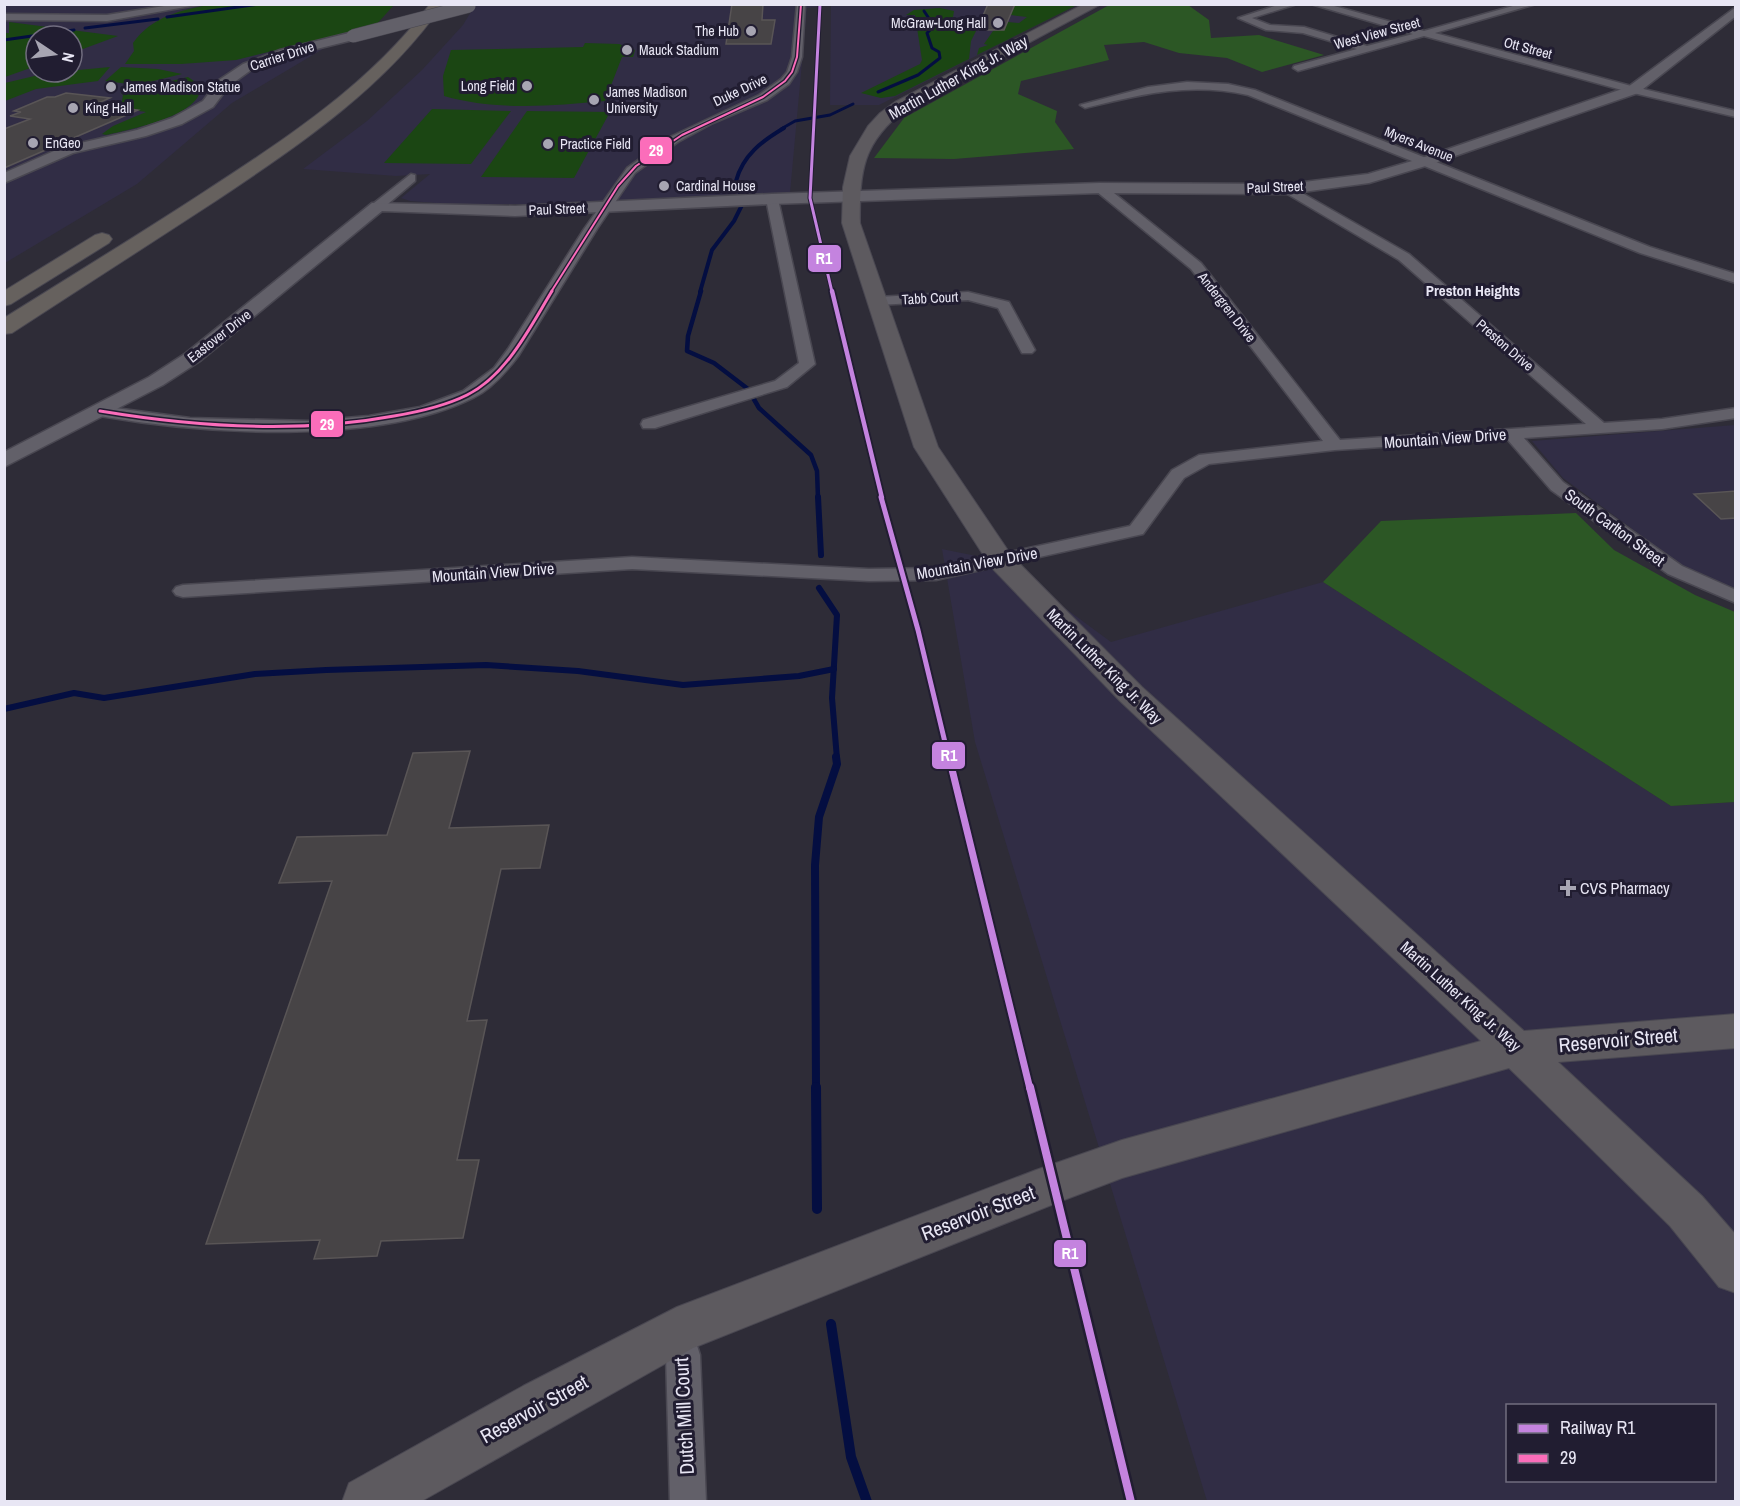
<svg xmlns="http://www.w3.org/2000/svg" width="1740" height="1506" viewBox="0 0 1740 1506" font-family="'Archivo Narrow',sans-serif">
<rect width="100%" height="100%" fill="#2e2c37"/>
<g fill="#312d45" fill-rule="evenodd">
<path d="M4 5H369L348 30 333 43 232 103 137 184 5 263ZM36 36H72V72H36Z"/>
<path d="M475 5H1077L879 105H830L831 5 807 8 790 193 547 204H449L410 201 401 198 430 174 396 176 303 169 367 121 422 70 463 25Z"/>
<path d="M1735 425V590L1684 567 1563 478 1532 441Z"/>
<path d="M942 549 1001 561 1111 642 1323 582 1671 806 1735 802V1501H1207L975 742ZM1508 1406H1714V1480H1508Z"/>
</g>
<g fill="#1b4613">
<path d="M213 4 394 5 375 26 236 60 181 64H125L134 51 133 43C152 16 182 10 213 4Z"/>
<path d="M1006 5H1077L977 55 979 48 988 45 984 44 993 31 1004 29 1008 22 1019 23 1027 17 1011 15Z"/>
<path d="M940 8 954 11 953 17 979 25 971 41 969 59 895 96 881 98 861 93 920 64 922 60 915 15H906L914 10Z"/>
<path d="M9 22 118 36 72 53V36H36V66L5 77V33H9Z"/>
<path d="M585 43 619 44 635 50 633 57H622L605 101C551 106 497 111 444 96L443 76 451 50 583 47Z"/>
<path d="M110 67 98 81 36 89 5 101V83L47 73Z"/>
<path d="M121 67 158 69 182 74 137 85 105 81Z"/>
<path d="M188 77 200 85C206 115 128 130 106 135L102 134 113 126 146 112 114 107 122 101 123 95 121 93Z"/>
<path d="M432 109 511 111 471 164 384 163Z"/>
<path d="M527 111 610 112 574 178 481 177Z"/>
</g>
<g fill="#2c5725">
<path d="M1111 4 1188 5 1209 20 1211 38 1259 35 1324 55 1262 72 1227 58 1179 53 1144 42 1104 45 1109 60 1021 81 1018 94 1057 111 1055 122 1074 149 954 159 874 158 904 118Z"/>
<path d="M1576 513 1614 550 1695 595 1735 612V802L1671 806 1323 582 1381 521Z"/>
</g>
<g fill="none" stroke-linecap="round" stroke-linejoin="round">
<g stroke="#040e41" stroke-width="3">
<path d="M167 17 259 4"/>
<path d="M85 28 158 19"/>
<path d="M4 40 74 30"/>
<path d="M878 92 918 75 940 58 939 52 932 48 927 33 934 26 924 11"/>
<path d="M781 129 795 121 830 115 853 104"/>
</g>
<g stroke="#040e41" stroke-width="4">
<path d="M740 195 741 188 736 181C743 155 762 141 784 128"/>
<path d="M700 292 712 250 734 221 742 205"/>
</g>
<path stroke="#040e41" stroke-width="4.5" d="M701 291 688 336 687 351 714 363 748 389 759 408 811 455 817 471 818 498"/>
<g stroke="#040e41" stroke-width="6">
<path d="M818 497 821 555"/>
<path d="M819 588 837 615 832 698 837 759"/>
<path d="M4 709 74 693 104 698 255 674 326 670 486 665 578 671 683 685 799 676 834 669"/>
</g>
<path stroke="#040e41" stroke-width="8" d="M816 1089 815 865 819 817 837 764 836 757"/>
<g stroke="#040e41" stroke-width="10">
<path d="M816 1087 817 1209"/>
<path d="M831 1324 851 1457 867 1502"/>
</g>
</g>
<g fill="#474446" stroke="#595556" stroke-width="1.5">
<path d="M732 4H763L762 20H775L771 44H726Z"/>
<path d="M988 4H1015L1004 30H977Z"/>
<path d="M66 93 110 98 96 104 138 110 4 168V129L30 119 10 116 21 112 14 111 47 97H55Z"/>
<path d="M1736 491V518L1721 519 1694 494Z"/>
<path d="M470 751 449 828 549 825 540 868 501 869 467 1021 487 1020 457 1160H479L463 1238 381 1241 377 1256 314 1259 320 1240 206 1244 332 881 279 883 297 837 387 835 413 753Z"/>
</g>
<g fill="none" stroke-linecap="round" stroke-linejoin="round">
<defs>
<g id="minor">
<path d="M177 4H202L107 21 4 20V14L107 15Z"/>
<path d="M797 4H805L802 57 797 72 789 84 767 100 713 123 678 142 635 173 597 229 519 355C507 371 492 389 473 398 377 446 203 434 100 416L92 411 100 406 190 418 309 421 369 416 420 407 463 391 494 368 508 349 584 229 627 168 670 137 759 95 781 79 787 72 792 57Z"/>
<path d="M1281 4H1297L1252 18 1270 25 1304 27 1367 46 1413 34 1311 4H1327L1424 31 1520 4H1536L1435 33 1635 87 1736 111V117L1629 92 1424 36 1298 71 1293 68 1294 66 1357 49 1303 33 1266 30 1238 18Z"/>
<path d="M1187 82 1228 84 1255 90 1650 247 1736 274V283L1640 253 1248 95C1189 82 1142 94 1085 108L1080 105 1148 87Z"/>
<path d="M411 174 415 175V181L382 209H374L372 206 374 203Z"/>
<path d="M1100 184 1104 185 1201 263 1340 440 1586 424 1399 260 1284 192V186L1288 185 1409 254 1604 423 1662 419 1736 408V418L1662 429 1524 438 1563 482 1682 566 1736 590V603L1668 574 1551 490 1507 439 1335 450 1209 464 1184 478 1143 534 936 580 869 581 632 569 183 597 176 595 173 591 176 587 183 585 632 557 869 569 936 568 1130 526 1172 470 1199 455 1323 441 1191 269 1096 191V185Z"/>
<path d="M772 195 778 199 815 364 787 387 655 428H643L641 424 643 420 775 381 799 363 766 199Z"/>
<path d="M968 292 1009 302 1035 350 1032 353H1022L998 308 968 300 878 305 871 301 878 297Z"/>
<path d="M677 1315 689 1320 700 1355 706 1502H670L666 1355 660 1331 665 1320Z"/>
</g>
<g id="tertiary">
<path d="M1736 7V16L1638 93 1429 165 1369 183 1288 194 1100 193 772 204 515 216 382 211 200 361 163 385 4 467V452L149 377 186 353 372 203 515 206 772 194 1100 183 1288 184 1368 174 1419 159 1628 87Z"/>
<path d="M353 32 357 33V39L288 56 251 70 229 86 213 107 182 124 146 136 73 153 4 183V173L63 147 137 130 172 118 203 101 219 80 243 64 280 50Z"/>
</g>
<path id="secondary" d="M1084 4H1101L907 108C862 143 860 170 860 223L938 447 1011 555 1142 687 1524 1031 1736 1014V1048L1558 1062 1702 1196 1736 1235V1293L1719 1287 1670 1226 1509 1068 1122 1178 1064 1200 693 1348 420 1502H342L349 1483 523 1386 677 1307 1036 1170 1122 1140 1481 1041 1120 701 991 567 914 447 842 223 843 187 850 156 868 126 880 113 895 102Z"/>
<g id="motorway">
<path d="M430 4H443C384 89 299 145 214 202 147 246 79 289 12 333L4 334V318C71 276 138 235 204 192 287 138 370 84 430 4Z"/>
<path d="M102 233 109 235 112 239 109 243 11 304 4 306V291L95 235Z"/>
</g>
</defs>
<use href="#minor" stroke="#494751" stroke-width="3"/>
<use href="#tertiary" stroke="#494751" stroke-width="3"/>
<use href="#secondary" stroke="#494751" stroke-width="2"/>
<use href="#motorway" stroke="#494751" stroke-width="2"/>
<use href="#minor" fill="#626069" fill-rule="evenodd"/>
<use href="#tertiary" fill="#626069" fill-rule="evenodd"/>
<use href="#secondary" fill="#5d5a5f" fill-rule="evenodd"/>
<use href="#motorway" fill="#66615e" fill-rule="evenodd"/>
<defs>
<path id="tertiary-bridge" d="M353 36 469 6"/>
</defs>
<use href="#tertiary-bridge" stroke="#494751" stroke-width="14" stroke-linecap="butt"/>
<use href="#tertiary-bridge" stroke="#626069" stroke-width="13"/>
<defs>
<path id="bus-1-far1" d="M551 292 618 186 636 166 682 135 763 97 785 81 792 72 797 57 801 4"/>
<path id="bus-1" d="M100 411C196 427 298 434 394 416 418 412 445 406 467 395 507 375 530 327 552 291"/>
</defs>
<use href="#bus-1-far1" stroke="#211d31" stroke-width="4.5"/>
<use href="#bus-1" stroke="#211d31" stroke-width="6"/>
<use href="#bus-1-far1" stroke="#fb6dba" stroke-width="2"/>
<use href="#bus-1" stroke="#fb6dba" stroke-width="3"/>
<defs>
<path id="rail-1-far4" d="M820 4 810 198 832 292"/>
<path id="rail-1-far3" d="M832 291 882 498"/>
<path id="rail-1-far2" d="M881 497 918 630 949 759"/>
<path id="rail-1-far1" d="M949 757 1030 1089"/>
<path id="rail-1" d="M1030 1087 1131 1502"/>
</defs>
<use href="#rail-1-far4" stroke="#211d31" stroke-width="5"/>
<use href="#rail-1-far3" stroke="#211d31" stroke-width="8"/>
<use href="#rail-1-far2" stroke="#211d31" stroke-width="9"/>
<use href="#rail-1-far1" stroke="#211d31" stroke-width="11"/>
<use href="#rail-1" stroke="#211d31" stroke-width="13"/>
<use href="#rail-1-far4" stroke="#c483df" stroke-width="3"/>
<use href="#rail-1-far3" stroke="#c483df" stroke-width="4.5"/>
<use href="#rail-1-far2" stroke="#c483df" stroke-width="5"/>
<use href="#rail-1-far1" stroke="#c483df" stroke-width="7"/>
<use href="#rail-1" stroke="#c483df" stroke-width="8"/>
</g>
<g fill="#a7a5b2" stroke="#211d31" stroke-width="2">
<circle cx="998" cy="23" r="6"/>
<circle cx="751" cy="31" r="6"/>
<circle cx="627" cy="50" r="6"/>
<circle cx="527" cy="86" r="6"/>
<circle cx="111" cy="87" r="6"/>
<circle cx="594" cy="100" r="6"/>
<circle cx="73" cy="108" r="6"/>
<circle cx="33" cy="143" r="6"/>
<circle cx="548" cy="144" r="6"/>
<circle cx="664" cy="186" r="6"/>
<path d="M1565 879h6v6h6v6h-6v6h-6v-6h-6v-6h6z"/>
</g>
<g text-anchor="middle" stroke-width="6" stroke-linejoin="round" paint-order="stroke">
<g font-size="14" fill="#e8e6f4" stroke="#211d31" text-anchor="start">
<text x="986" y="28" text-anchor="end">McGraw-Long Hall</text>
<text x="739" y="36" text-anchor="end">The Hub</text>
<text x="639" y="55">Mauck Stadium</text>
<text x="515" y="91" text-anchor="end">Long Field</text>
<text x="123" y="92">James Madison Statue</text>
<text x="606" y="97">James Madison<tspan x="606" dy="16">University</tspan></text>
<text x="85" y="113">King Hall</text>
<text x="45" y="148">EnGeo</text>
<text x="560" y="149">Practice Field</text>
<text x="676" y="191">Cardinal House</text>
</g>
<g font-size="14" fill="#e8e6f4" stroke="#211d31">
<text transform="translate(1377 33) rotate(-15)" y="5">West View Street</text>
<text transform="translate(1528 48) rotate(15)" y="5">Ott Street</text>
<text transform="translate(282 56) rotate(-18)" y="5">Carrier Drive</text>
<text transform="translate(740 90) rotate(-25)" y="5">Duke Drive</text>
<text transform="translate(1419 144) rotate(22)" y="5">Myers Avenue</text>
<text transform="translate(1275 187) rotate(-2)" y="5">Paul Street</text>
<text transform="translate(557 209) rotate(-2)" y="5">Paul Street</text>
<text transform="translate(930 298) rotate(-3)" y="5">Tabb Court</text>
<text transform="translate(1227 307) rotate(52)" y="5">Andergren Drive</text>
<text transform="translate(219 336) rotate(-38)" y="5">Eastover Drive</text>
<text transform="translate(1505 345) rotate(41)" y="5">Preston Drive</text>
</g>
<g font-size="15" font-weight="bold" fill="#e8e6f4" stroke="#211d31">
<text x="1473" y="296">Preston Heights</text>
</g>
<g font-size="16" fill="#e8e6f4" stroke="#211d31">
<text transform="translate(958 77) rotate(-29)" y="6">Martin Luther King Jr. Way</text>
<text transform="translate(1445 438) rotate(-4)" y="6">Mountain View Drive</text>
<text transform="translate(1615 527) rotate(36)" y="6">South Carlton Street</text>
<text transform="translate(977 563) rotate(-10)" y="6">Mountain View Drive</text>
<text transform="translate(493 572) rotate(-4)" y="6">Mountain View Drive</text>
<text transform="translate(1105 666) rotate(45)" y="6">Martin Luther King Jr. Way</text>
<text transform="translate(1461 996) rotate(42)" y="6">Martin Luther King Jr. Way</text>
</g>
<g font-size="16" fill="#e8e6f4" stroke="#211d31" text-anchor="start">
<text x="1580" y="894">CVS Pharmacy</text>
</g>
<g font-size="20" fill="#e8e6f4" stroke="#211d31">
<text transform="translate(1618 1040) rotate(-5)" y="7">Reservoir Street</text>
<text transform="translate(978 1213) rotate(-21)" y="7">Reservoir Street</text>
<text transform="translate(534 1409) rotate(-29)" y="7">Reservoir Street</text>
<text transform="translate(684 1416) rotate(-93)" y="7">Dutch Mill Court</text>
</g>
</g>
<g stroke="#211d31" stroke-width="2">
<rect x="639" y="136" width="34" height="29" rx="6" fill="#fb6dba"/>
<rect x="807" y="244" width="35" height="29" rx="6" fill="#c483df"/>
<rect x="310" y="410" width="34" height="28" rx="6" fill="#fb6dba"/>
<rect x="931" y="741" width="35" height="29" rx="6" fill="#c483df"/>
<rect x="1053" y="1239" width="34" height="29" rx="6" fill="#c483df"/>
</g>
<g font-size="16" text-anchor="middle" font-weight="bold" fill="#fff">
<text x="656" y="156">29</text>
<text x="824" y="264">R1</text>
<text x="327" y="430">29</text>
<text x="949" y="761">R1</text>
<text x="1070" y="1259">R1</text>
</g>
<rect width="1740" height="1506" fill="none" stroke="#e8e6f4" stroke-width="12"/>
<rect x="1506" y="1404" width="210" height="78" fill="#211d31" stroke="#716d7f" stroke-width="1.5"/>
<rect x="1518" y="1424" width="30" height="9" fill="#c483df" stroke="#716d7f" stroke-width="1.5"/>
<text x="1560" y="1434" font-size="18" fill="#e8e6f4">Railway R1</text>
<rect x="1518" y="1454" width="30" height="9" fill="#fb6dba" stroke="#716d7f" stroke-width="1.5"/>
<text x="1560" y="1464" font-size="18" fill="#e8e6f4">29</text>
<g transform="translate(54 54) rotate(103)"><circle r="28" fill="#211d31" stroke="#716d7f" stroke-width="1.5"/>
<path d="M0-4.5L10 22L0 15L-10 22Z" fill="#a7a5b2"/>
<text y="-9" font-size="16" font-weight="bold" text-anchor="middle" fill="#e8e6f4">N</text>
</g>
</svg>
